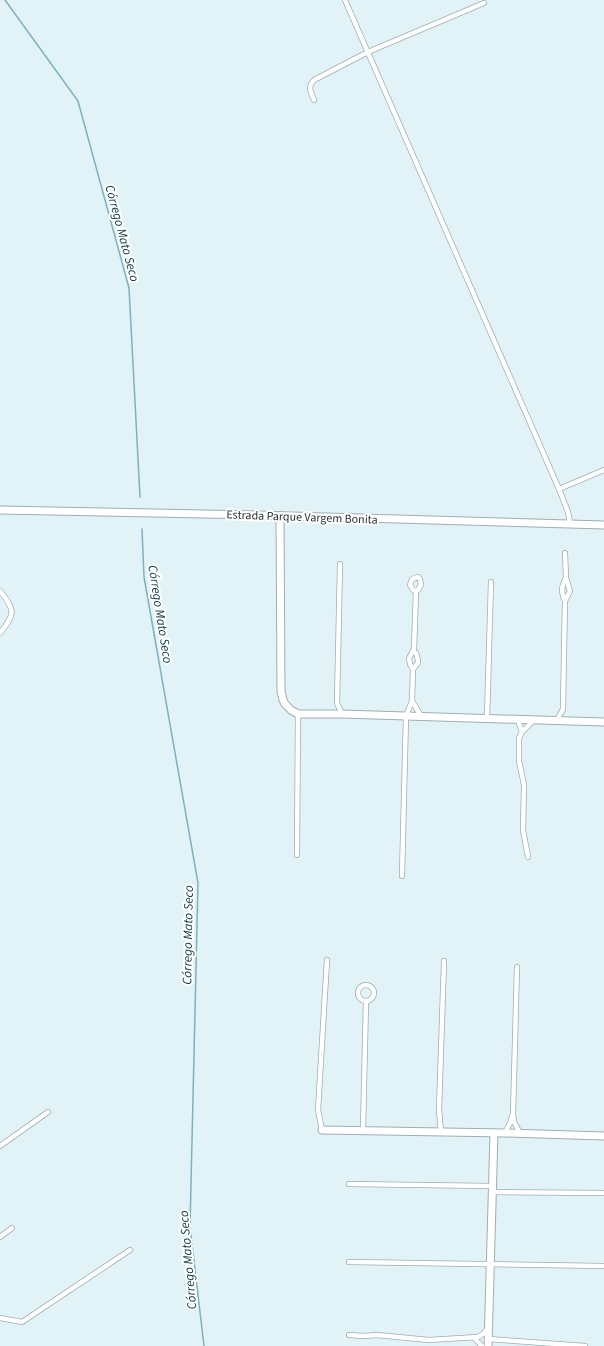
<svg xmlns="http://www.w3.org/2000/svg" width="604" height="1346" viewBox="0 0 604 1346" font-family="'Source Sans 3',sans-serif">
<rect width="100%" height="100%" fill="#e2f3f8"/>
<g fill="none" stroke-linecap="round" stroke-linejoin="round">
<g stroke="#7fb0be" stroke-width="1.5">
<path d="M5 0 78 101 129 288 140 497"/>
<path d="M142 529 144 577 198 883 190 1227 204 1346"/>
</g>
<defs>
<g id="street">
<path d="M345 0 559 489 568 512 570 523"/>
<path d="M314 100C311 92 307 87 314 80L368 52 484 3"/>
<path d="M559 489 604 470"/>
<path d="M340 564 337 703 342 714"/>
<path d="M418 577 420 579 421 585 418 590 416 591 413 590 410 585 412 579Z"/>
<path d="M0 591C16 611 15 614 0 633"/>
<path d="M565 601C561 592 561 587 566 578"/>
<path d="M413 669 410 664 409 658 414 649 416 591"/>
<path d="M412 701 421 716"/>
<path d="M487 718 491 582"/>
<path d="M518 720 522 732"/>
<path d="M557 720 563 709 565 601 570 591 566 578 565 553"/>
<path d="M297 855 298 714"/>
<path d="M528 857 523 830 524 785 519 761V738L522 732 534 720"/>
<path d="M402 876 406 716 412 701 413 669 418 663V660L416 653 413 651"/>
<path d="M517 967 513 1115 514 1122 520 1133"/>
<circle cx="366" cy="993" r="8"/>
<path d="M322 1130 318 1110 327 960"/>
<path d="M363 1130 366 1001"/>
<path d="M441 1132 439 1110 444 961"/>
<path d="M505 1133 510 1123 512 1116"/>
<path d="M0 1146 48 1112"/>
<path d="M349 1184 492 1186"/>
<path d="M492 1192 604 1193"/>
<path d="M0 1237 12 1228"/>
<path d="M349 1262 604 1266"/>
<path d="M0 1318 22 1322 130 1250"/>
<path d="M349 1335 364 1336 377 1335 429 1340 478 1337 483 1334 488 1328"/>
<path d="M473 1337 482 1346"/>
<path d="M488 1339 585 1346"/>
</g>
<g id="secondary">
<path d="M0 510 257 515 604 525"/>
<path d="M280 516 281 691 283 700 285 704 291 710 298 714H342L604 722"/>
<path d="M322 1130 505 1133 604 1136"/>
<path d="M488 1346 494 1133"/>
</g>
</defs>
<use href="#street" stroke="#9eaeb2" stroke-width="6"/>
<use href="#secondary" stroke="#9eaeb2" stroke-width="9"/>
<use href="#street" stroke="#fff" stroke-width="4.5"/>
<use href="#secondary" stroke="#fff" stroke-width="7"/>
</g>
<g text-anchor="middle" stroke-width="4" stroke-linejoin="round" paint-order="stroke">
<g font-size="12" fill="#2a3032" stroke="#fff">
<text transform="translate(302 517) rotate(2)" y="4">Estrada Parque Vargem Bonita</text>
</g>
<g font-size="13" font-style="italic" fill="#0a3944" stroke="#fff">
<text transform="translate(123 233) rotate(75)" y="5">Córrego Mato Seco</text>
<text transform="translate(161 614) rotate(81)" y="5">Córrego Mato Seco</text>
<text transform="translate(187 935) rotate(-89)" y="5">Córrego Mato Seco</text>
<text transform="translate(187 1260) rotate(-95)" y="5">Córrego Mato Seco</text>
</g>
</g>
</svg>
